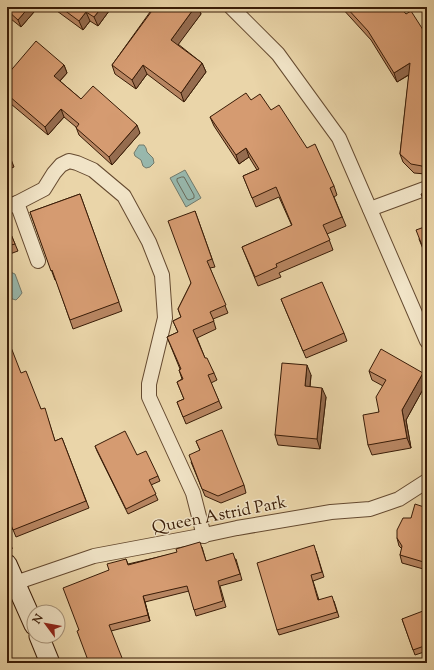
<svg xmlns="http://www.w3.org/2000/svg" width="434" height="670" viewBox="0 0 434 670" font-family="'Sorts Mill Goudy',serif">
<rect width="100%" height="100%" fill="#ead5a9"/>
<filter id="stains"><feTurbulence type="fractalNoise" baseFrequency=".005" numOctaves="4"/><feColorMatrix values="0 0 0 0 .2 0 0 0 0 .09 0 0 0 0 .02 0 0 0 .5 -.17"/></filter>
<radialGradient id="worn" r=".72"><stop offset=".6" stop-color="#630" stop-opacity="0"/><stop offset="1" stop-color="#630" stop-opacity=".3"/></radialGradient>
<g fill="#98b8ad" stroke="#727a6b">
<path d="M139 145H144L146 148 147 152 153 158 154 163 150 167 146 168 143 166 141 160 135 156 134 153Z"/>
<path d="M185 170 201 198 186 207 170 178Z"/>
<path d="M7 271H8L15 274 22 293 19 297 16 300 9 298 7 293Z"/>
</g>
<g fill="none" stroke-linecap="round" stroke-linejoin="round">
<path stroke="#686a5a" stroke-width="1" d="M182 177H184L194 195V198L189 200 187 199 177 181V179Z"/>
<defs>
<g id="street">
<path d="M231 7 278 54 339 138 427 341"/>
<path d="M17 203 38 261"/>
<path d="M7 207 17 203 44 189 54 173 61 165 69 161 77 163 93 170 124 196 149 242 162 275 165 318 149 384V397L193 493 204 536"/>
<path d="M370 209 427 188"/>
<path d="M15 583 94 556 126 550 195 537 237 528 331 512 370 509 399 499 427 481"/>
</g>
<g id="secondary">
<path d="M7 564 34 625"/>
<path d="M39 636 50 663"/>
</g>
</defs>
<use href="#street" stroke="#654a30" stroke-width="16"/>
<use href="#secondary" stroke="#391c07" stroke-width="21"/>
<path stroke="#391c07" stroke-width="2.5" stroke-dasharray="3 2" stroke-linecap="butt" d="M7 537 12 550"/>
<use href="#street" stroke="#f1e4c7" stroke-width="14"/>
<use href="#secondary" stroke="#f1e4c7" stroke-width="19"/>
</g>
<g fill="#b78561" stroke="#391c07">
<path d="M7 7 34 12 21 27 11 19 7 24Z"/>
<path d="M55 7H112L98 26 90 21 83 30 57 11Z"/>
<path d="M143 7H198L201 14 178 44 202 63 206 72 184 102 147 74 136 89 115 74 112 65 150 12Z"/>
<path d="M284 7H293L288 11Z"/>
<path d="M341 7H400L425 174 414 173 403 162 400 154 409 75 397 82 371 40Z"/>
<path d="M64 65 67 73 60 81 81 99 140 133 112 165 79 135 76 127 64 117 48 135 11 104 7 109V75Z"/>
<path d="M251 100 271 110 307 148 334 186 337 195 334 197 346 226 327 234 333 250 279 273 281 277 258 286 242 247 292 226 279 197 256 207 243 176 257 170 249 157 239 164 214 126 210 117Z"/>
<path d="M7 149 14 167 7 170Z"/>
<path d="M80 194 122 311 73 329 56 280H55L30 212Z"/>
<path d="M195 211 215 267 210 268 228 313 213 319 216 329 197 338 205 358 214 373 217 380 211 383 222 408 186 424 177 402 184 399 177 382 182 379 179 370 180 369 167 337 178 332 173 321 181 317 178 309 191 283Z"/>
<path d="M7 225 18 251 7 255Z"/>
<path d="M427 226V259L419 239Z"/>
<path d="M281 299 344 333 347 341 306 358Z"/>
<path d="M369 371 427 382 406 420 411 448 372 455 368 445 379 412 383 386 372 380Z"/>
<path d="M21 373 41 409 47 416 55 441 62 438 89 508 16 537 7 515Z"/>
<path d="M311 375 310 387 326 397 320 449 278 445 275 435Z"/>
<path d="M196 441 244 485 246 493 221 503 205 496 191 462 200 450Z"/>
<path d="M95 446 137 455 158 476 160 481 151 485 158 500 128 514 97 451Z"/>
<path d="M427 508V570L402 563 400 555 402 549 399 546 397 538 411 518Z"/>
<path d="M202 547 206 561 236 559 242 580 220 586 226 607 196 616 189 591 145 602 150 621 111 631 79 630 109 570 126 559 128 564Z"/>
<path d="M316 551 324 577 313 581 319 600 334 601 339 617 279 635 277 630Z"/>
<path d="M402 619 427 624V651L415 655Z"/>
</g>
<g fill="#956c4f" stroke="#391c07">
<path d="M29 7H32L34 12 21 27 18 20Z"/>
<path d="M102 7H112L98 26 94 17Z"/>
<path d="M195 7H198L201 14 175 49 171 40Z"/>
<path d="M286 7H293L288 11Z"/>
<path d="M8 11 11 19 7 24V13Z"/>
<path d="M86 12 90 21 83 30 79 21Z"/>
<path d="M202 63 206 72 184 102 181 93Z"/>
<path d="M410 63 413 72 397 82 394 73Z"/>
<path d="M64 65 67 73 57 84 54 76Z"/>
<path d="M143 65 147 74 136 89 132 80Z"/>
<path d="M9 96 11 104 7 109V98Z"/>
<path d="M61 109 64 117 48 135 45 127Z"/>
<path d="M137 125 140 133 112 165 109 157Z"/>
<path d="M246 148 249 157 239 164 236 155Z"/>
<path d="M427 162V173L425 174 422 166Z"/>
<path d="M307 365 311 375 309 396 305 386Z"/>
<path d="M423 373 427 382 406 420 411 448 407 438 402 410Z"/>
<path d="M322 388 326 397 320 449 317 439Z"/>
<path d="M143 596 145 602 150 621 148 615Z"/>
</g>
<g fill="#d59b71" stroke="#391c07">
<path d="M7 7H29L18 20 8 11 7 13Z"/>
<path d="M60 7H102L94 17 86 12 79 21Z"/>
<path d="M152 7H195L171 40 202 63 181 93 143 65 132 80 112 65 154 8Z"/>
<path d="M346 7H400L406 14 411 11 427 36V162L422 166 411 164 400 154 410 63 394 73 368 31Z"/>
<path d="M36 41 64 65 54 76 81 99 93 86 137 125 109 157 76 128 79 124 61 109 45 127 9 96 7 98V75Z"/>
<path d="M246 93 251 100 260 94 271 110 279 105 307 148 315 144 334 186 330 188 342 217 323 225 330 240 276 264 277 267 255 277 242 247 292 225 276 187 252 198 243 176 259 169 246 148 236 155 210 117Z"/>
<path d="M7 149 11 159 7 161Z"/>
<path d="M427 192V210L421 194Z"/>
<path d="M80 194 119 302 70 320 52 270 51 271 30 212Z"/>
<path d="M195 211 212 259 207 261 226 305 210 312 214 321 193 330 205 358H207L214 373 208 375 219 401 183 417 177 402 184 399 177 382 183 379 179 370 181 369 167 337 178 332 173 321 181 317 178 309 191 283 168 221Z"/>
<path d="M7 225 15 244 7 246Z"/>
<path d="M427 226V252L425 253 416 230Z"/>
<path d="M322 282 344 333 303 351 281 299Z"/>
<path d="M7 337 21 373 26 371 41 409 45 408 55 441 62 438 86 501 13 530 7 515Z"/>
<path d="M381 349 423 373 402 410 407 438 368 445 363 415 379 412 376 397 386 380 369 371Z"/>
<path d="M282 363 307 365 305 386 322 388 317 439 275 435Z"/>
<path d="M222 430 244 485 218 496 202 489 189 455 200 450 196 441Z"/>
<path d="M125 431 137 455 146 451 158 476 149 480 156 494 126 509 95 446Z"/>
<path d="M415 504 427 508V563L400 555 402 546 397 538V530L403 518H411Z"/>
<path d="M200 542 206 561 233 553 240 574 218 581 223 601 194 610 187 586 143 596 148 615 109 625 124 663H89L77 631 79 630 63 588 109 570 107 564 126 559 128 565 177 552 176 549Z"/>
<path d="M314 545 322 572 311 575 318 600 332 596 337 612 277 630 257 563Z"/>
<path d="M423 611 427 624V645L413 650 402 619Z"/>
<path d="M268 659 270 663H257Z"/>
</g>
<g text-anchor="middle" stroke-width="3" stroke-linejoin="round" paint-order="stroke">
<g font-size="17" fill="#391c07" stroke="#f1e4c7">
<text transform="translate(219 514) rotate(-11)" y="6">Queen Astrid Park</text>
</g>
</g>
<rect width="434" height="670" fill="none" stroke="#ead5a9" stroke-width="24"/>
<rect x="8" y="8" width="418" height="654" fill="none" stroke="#391c07" stroke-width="2"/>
<rect x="12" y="12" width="410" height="646" fill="none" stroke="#391c07"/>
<g transform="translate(46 624) rotate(302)"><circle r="19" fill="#f1e4c7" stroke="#a7947a"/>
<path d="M0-3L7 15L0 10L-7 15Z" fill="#8f2418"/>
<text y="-6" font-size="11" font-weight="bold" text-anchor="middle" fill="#391c07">N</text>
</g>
<rect width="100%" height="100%" filter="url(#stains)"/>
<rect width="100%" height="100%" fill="url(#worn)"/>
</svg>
